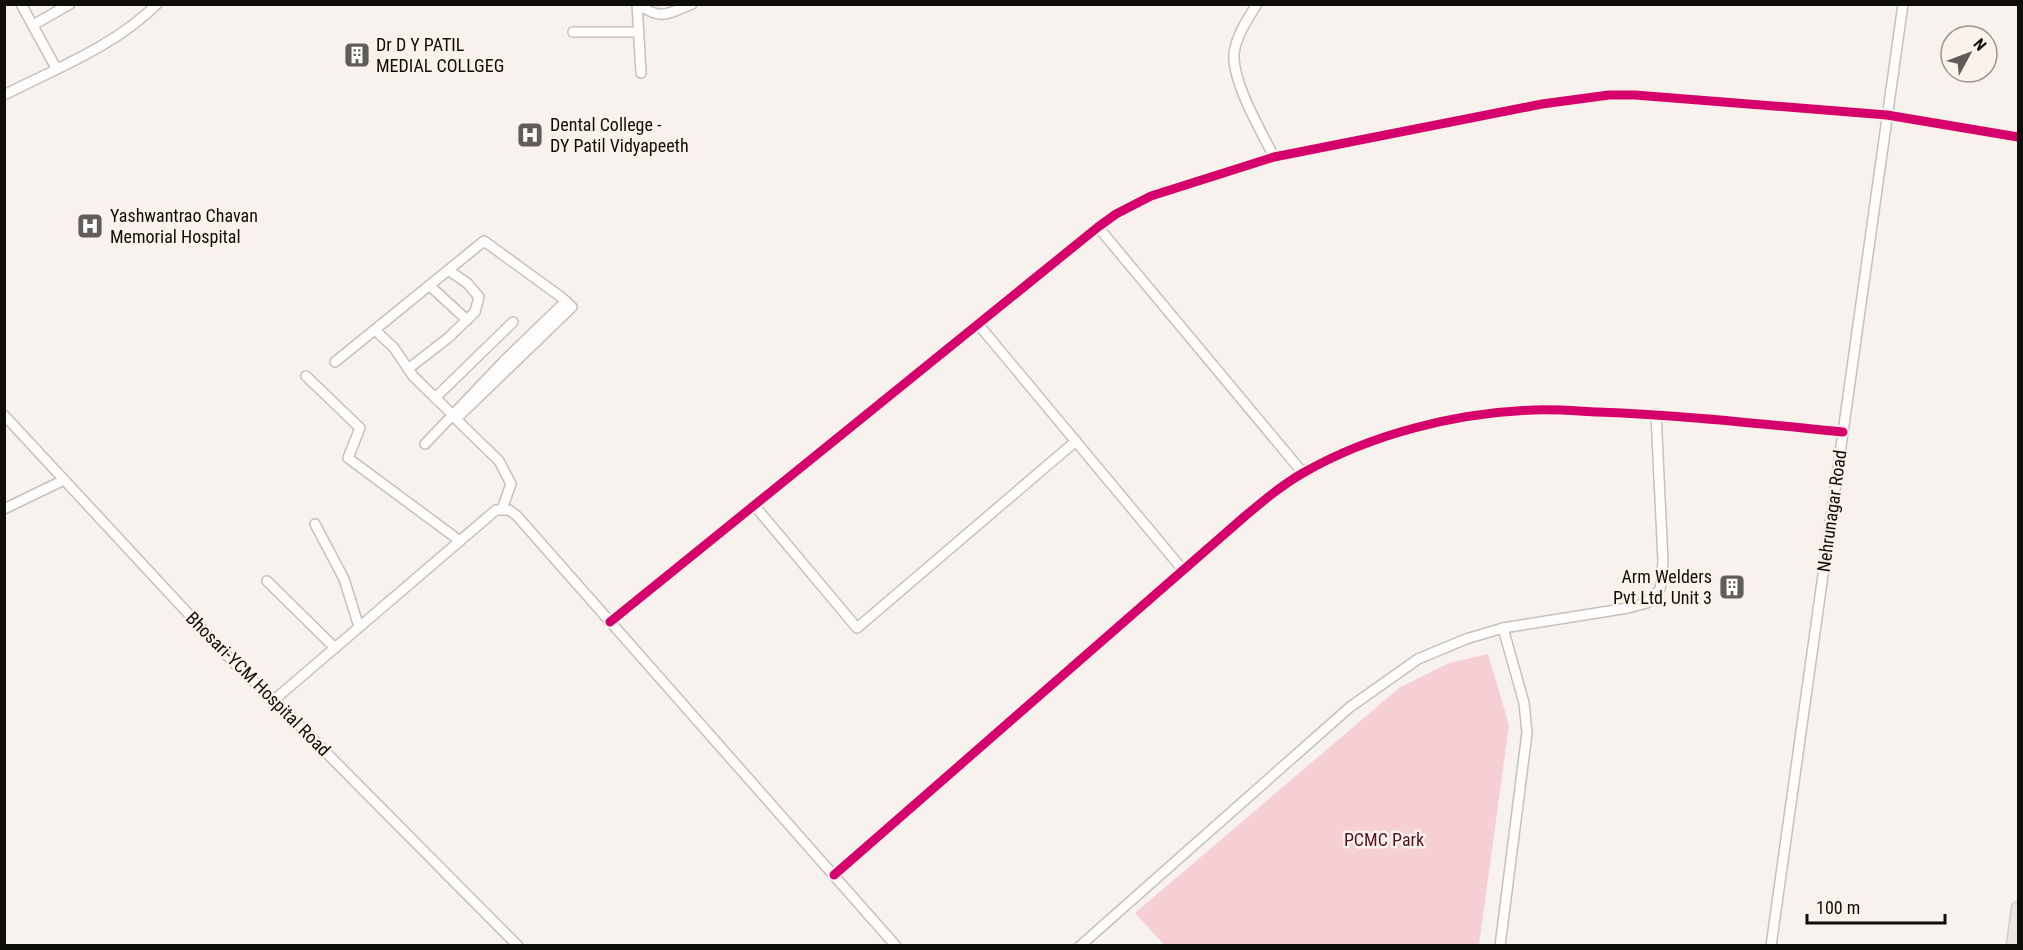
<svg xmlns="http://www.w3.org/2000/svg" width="2023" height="950" viewBox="0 0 2023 950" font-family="'Roboto Condensed',sans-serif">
<rect width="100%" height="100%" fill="#f7f2ed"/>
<path fill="#f5cfd4" d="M1488 654 1509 725 1479 945H1164L1135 913 1399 688 1449 663Z"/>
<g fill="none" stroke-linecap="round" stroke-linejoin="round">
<defs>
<g id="minor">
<path d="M21 4 56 68"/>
<path d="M637 4 641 73"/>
<path d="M638 4C661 21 667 14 692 4"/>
<path d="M1257 4C1247 20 1236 36 1234 54 1232 82 1261 131 1274 157"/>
<path d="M33 25 70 4"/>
<path d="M573 32H639"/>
<path d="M4 95C57 68 115 46 157 4"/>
<path d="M1098 227 1303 473"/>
<path d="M430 286 467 320"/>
<path d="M978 324 1183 570"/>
<path d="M375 330 394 348 413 376 453 415"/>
<path d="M335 362 484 241 561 297 572 307 456 419 499 461 511 484 502 509"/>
<path d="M408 369 448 338 475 312 479 297 467 283 448 270"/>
<path d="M306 376 360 428 348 458 460 541"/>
<path d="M435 398 513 322"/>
<path d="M4 415 235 664 274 700 518 946"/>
<path d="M425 444 504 361 566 301"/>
<path d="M754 505 857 628 1076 441"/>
<path d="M4 509 64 480"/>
<path d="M315 524 344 579 359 627"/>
<path d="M267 581 335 648"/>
<path d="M610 622 1098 227 1116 214 1151 196 1274 157 1542 104 1609 95H1635L1887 115 2018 137"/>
<path d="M274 700 496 510H509L517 516 896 946"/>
<path d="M834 875 1244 517C1263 501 1282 485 1303 473 1371 434 1455 413 1534 410 1555 409 1577 411 1598 412 1680 415 1761 424 1843 432"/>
<path d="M1080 946 1350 707 1418 659 1466 639 1503 628 1628 608 1647 603 1660 589 1661 582 1663 561 1656 414"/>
<path d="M1500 946 1527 733 1524 703 1503 628"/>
<path d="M1771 946 1903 4"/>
</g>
<path id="major" d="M2013 946 2018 908"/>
</defs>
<use href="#minor" stroke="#c4c1bd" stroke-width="12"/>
<use href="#major" stroke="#d1cfcc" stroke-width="15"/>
<use href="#minor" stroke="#fefdfc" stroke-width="9"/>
<use href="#major" stroke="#e9e8df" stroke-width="12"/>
<defs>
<g id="cycleway">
<path d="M610 622 1098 227 1116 214 1151 196 1274 157 1542 104 1609 95H1635L1887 115 2018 137"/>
<path d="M834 875 1244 517C1263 501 1282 485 1303 473 1371 434 1455 413 1534 410 1555 409 1577 411 1598 412 1680 415 1761 424 1843 432"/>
</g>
</defs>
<use href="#cycleway" stroke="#fbf2e9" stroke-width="13"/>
<use href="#cycleway" stroke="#d6006c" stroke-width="9"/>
</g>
<defs>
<symbol id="building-square" viewBox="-11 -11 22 22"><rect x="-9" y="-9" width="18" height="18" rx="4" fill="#605d59" stroke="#fbf2e9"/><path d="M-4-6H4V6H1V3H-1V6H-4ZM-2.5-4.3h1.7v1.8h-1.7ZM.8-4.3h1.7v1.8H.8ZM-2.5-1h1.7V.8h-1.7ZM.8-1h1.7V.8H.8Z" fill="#fff"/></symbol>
<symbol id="hospital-square" viewBox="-11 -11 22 22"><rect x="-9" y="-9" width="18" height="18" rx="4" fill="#605d59" stroke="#fbf2e9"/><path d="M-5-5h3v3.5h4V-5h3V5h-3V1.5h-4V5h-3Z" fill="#fff"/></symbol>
</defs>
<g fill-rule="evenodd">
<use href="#building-square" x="342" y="40" width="30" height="30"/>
<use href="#hospital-square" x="515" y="120" width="30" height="30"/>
<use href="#hospital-square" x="75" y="211" width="30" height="30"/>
<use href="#building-square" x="1717" y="572" width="30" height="30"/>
</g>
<g text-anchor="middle" stroke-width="5" stroke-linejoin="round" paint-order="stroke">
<g font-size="18" fill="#0f0d09" stroke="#fbf2e9" text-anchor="start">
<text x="376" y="51">Dr D Y PATIL<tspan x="376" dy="21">MEDIAL COLLGEG</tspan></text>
<text x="550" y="131">Dental College -<tspan x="550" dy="21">DY Patil Vidyapeeth</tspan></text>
<text x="110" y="222">Yashwantrao Chavan<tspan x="110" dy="21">Memorial Hospital</tspan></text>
<text x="1712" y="583" text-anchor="end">Arm Welders<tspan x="1712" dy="21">Pvt Ltd, Unit 3</tspan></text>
</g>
<g font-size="18" fill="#0f0d09" stroke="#fbf2e9">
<text transform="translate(1832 511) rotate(-82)" y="6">Nehrunagar Road</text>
<text transform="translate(258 684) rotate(45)" y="6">Bhosari-YCM Hospital Road</text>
</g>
<g font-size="18" fill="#59112a" stroke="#fbf2e9">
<text x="1384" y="846">PCMC Park</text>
</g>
</g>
<rect width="2023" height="950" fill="none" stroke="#0f0d09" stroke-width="12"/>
<g transform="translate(1969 54) rotate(49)"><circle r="28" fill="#fbf2e9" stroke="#9d968f" stroke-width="1.5"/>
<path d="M0-4.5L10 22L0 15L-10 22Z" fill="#605d59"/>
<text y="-9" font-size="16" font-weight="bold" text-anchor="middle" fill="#0f0d09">N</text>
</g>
<path d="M1807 914v9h138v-9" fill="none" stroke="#0f0d09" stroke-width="3"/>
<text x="1816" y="914" font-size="18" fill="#0f0d09" stroke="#fbf2e9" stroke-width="4.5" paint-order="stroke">100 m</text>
</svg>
